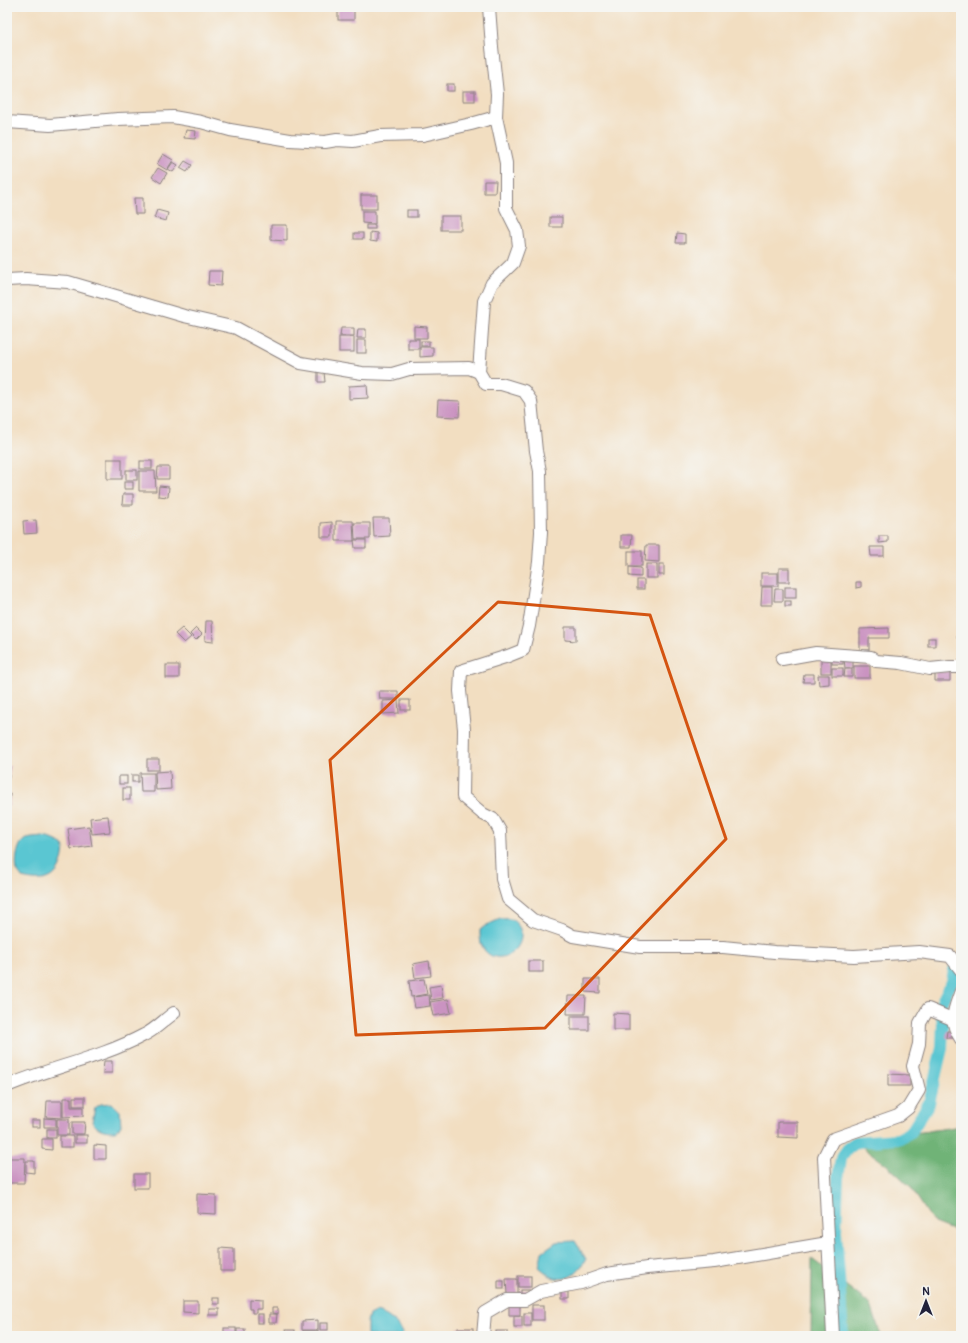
<svg xmlns="http://www.w3.org/2000/svg" width="968" height="1343" viewBox="0 0 968 1343" font-family="Pangolin,sans-serif">
<rect width="100%" height="100%" fill="#f6f6f2"/>
<filter id="ink" filterUnits="userSpaceOnUse"><feTurbulence type="fractalNoise" baseFrequency=".025" numOctaves="2"/><feDisplacementMap in="SourceGraphic" scale="8" xChannelSelector="R" yChannelSelector="G"/><feConvolveMatrix kernelMatrix="1 2 1 2 8 2 1 2 1" color-interpolation-filters="sRGB"/></filter>
<filter id="wash" filterUnits="userSpaceOnUse"><feTurbulence type="fractalNoise" baseFrequency=".012" numOctaves="4" result="noise"/><feDisplacementMap in="SourceGraphic" scale="16" xChannelSelector="R" yChannelSelector="G"/><feGaussianBlur stdDeviation="0.9" result="paint"/><feColorMatrix in="noise" values="0 0 0 0 0 0 0 0 0 0 0 0 0 0 0 0 0 1.4 0 .05"/><feComposite in="paint" operator="in"/></filter>
<g filter="url(#wash)">
<rect width="100%" height="100%" fill="#f2dec1"/>
<g fill="#70b377" stroke="#496a59">
<path d="M961 1126V1233H960L934 1223 910 1186 887 1165 856 1142Z"/>
<path d="M812 1259 871 1305 881 1336H811Z"/>
</g>
<g fill="#5ac6d2" stroke="#3e7486">
<path d="M43 837C52 839 58 840 64 847 62 876 50 885 22 878 21 876 18 873 17 870 15 863 17 848 22 842 27 837 37 838 43 837Z"/>
<path d="M500 919C503 919 509 918 512 920 515 921 519 926 520 929 528 953 490 971 481 943 480 939 480 934 480 930L485 926Z"/>
<path d="M112 1103 120 1111 121 1126 115 1131C105 1131 98 1130 92 1122L95 1108 101 1104Z"/>
<path d="M575 1241 586 1259C579 1271 569 1283 552 1277 548 1275 543 1270 539 1267L542 1252 556 1242Z"/>
<path d="M375 1312C387 1313 400 1325 403 1336H367V1322L369 1315Z"/>
</g>
<g fill="none" stroke-linecap="round" stroke-linejoin="round">
<path stroke="#5ac6d2" stroke-width="12" d="M843 1336 836 1231 838 1178 841 1158 849 1147 856 1142 898 1139 911 1132 929 1103 942 1048 943 1023 940 1005 952 982 954 970 961 965"/>
</g>
<g id="blocks">
<g fill="#ca93c1">
<rect x="338" y="9" width="16" height="11"/>
<rect x="447" y="84" width="7" height="7"/>
<rect x="463" y="91" width="12" height="10"/>
<path d="M186 130 196 131 195 139 184 138Z"/>
<path d="M163 154 173 160 167 170 157 164Z"/>
<path d="M185 161 192 165 187 172 180 168Z"/>
<path d="M173 162 178 165 173 172 168 169Z"/>
<path d="M158 168 167 173 161 183 152 177Z"/>
<path d="M484 181H496L495 193H484Z"/>
<rect x="361" y="195" width="16" height="14"/>
<path d="M134 198H143V214H135Z"/>
<path d="M157 210 168 213 166 221 154 218Z"/>
<rect x="407" y="210" width="10" height="7"/>
<path d="M362 211H375V224L362 223Z"/>
<rect x="441" y="216" width="20" height="14"/>
<rect x="550" y="217" width="12" height="10"/>
<path d="M271 225H287V241L271 240Z"/>
<rect x="366" y="225" width="9" height="4"/>
<path d="M370 232 377 233V242L370 241Z"/>
<rect x="354" y="233" width="9" height="6"/>
<path d="M677 233 685 234V243H676Z"/>
<path d="M209 271H222L221 286 208 285Z"/>
<path d="M414 326 427 327V338H414Z"/>
<path d="M341 328H354V336H340Z"/>
<path d="M358 329H366V338H357Z"/>
<rect x="339" y="337" width="15" height="15"/>
<rect x="408" y="339" width="11" height="10"/>
<rect x="357" y="340" width="9" height="13"/>
<rect x="421" y="341" width="8" height="5"/>
<path d="M420 347H433V356L420 357Z"/>
<path d="M318 372H324L325 382H318Z"/>
<path d="M367 385 368 398 349 399V386Z"/>
<path d="M438 400 460 401 459 417 437 416Z"/>
<rect x="107" y="459" width="15" height="20"/>
<rect x="140" y="461" width="12" height="8"/>
<path d="M158 467H169V479H157Z"/>
<rect x="126" y="470" width="11" height="10"/>
<path d="M139 471H155L156 491H139Z"/>
<rect x="124" y="482" width="9" height="7"/>
<path d="M159 486 169 487 168 497 158 496Z"/>
<path d="M123 494H133V505H122Z"/>
<path d="M373 518H389L390 536 374 537Z"/>
<path d="M36 520 37 533 24 534 23 521Z"/>
<path d="M336 521H353L354 541H336Z"/>
<path d="M332 522V537H321V523Z"/>
<path d="M354 523H370V539H355Z"/>
<path d="M621 535H632L631 547H621Z"/>
<path d="M879 536H888V542L879 543Z"/>
<path d="M354 540H366V548H355Z"/>
<path d="M646 545H659V562L645 561Z"/>
<path d="M870 547H884V556H871Z"/>
<rect x="628" y="551" width="14" height="15"/>
<rect x="646" y="564" width="11" height="14"/>
<rect x="659" y="564" width="5" height="11"/>
<path d="M629 567 641 568V577L629 576Z"/>
<rect x="779" y="568" width="10" height="14"/>
<rect x="761" y="573" width="17" height="13"/>
<rect x="637" y="580" width="7" height="9"/>
<path d="M856 582H861V587L856 588Z"/>
<path d="M762 587H772V605H761Z"/>
<rect x="785" y="587" width="11" height="11"/>
<path d="M775 589H783V601H774Z"/>
<rect x="785" y="601" width="6" height="5"/>
<path d="M206 621H212L213 642 205 641Z"/>
<path d="M565 627H576V641L565 640Z"/>
<path d="M182 628 191 637 184 643 175 634Z"/>
<path d="M196 628 202 634 196 640 190 634Z"/>
<path d="M889 628V638H869V650H860V629Z"/>
<rect x="957" y="630" width="4" height="8"/>
<rect x="928" y="638" width="7" height="8"/>
<rect x="821" y="658" width="10" height="15"/>
<rect x="832" y="658" width="11" height="6"/>
<path d="M844 659H853V668H845Z"/>
<rect x="166" y="665" width="13" height="13"/>
<rect x="854" y="666" width="16" height="12"/>
<rect x="832" y="668" width="11" height="8"/>
<path d="M845 669H852V677H844Z"/>
<path d="M950 671V681H935V672Z"/>
<path d="M804 674H814V682H803Z"/>
<path d="M818 675H829V684L819 685Z"/>
<path d="M379 691H398V699H380Z"/>
<path d="M398 700 399 713 383 714V701Z"/>
<rect x="401" y="700" width="9" height="10"/>
<rect x="147" y="759" width="12" height="11"/>
<path d="M7 766H10L8 785H7Z"/>
<path d="M170 771 171 789 156 790 155 772Z"/>
<path d="M140 773H154V792H141Z"/>
<rect x="132" y="775" width="6" height="7"/>
<rect x="119" y="776" width="8" height="8"/>
<rect x="123" y="788" width="7" height="12"/>
<path d="M7 794H10L9 806H7Z"/>
<path d="M108 816 110 832 92 834 90 818Z"/>
<path d="M89 826 92 846 71 849 68 829Z"/>
<path d="M429 961 431 976 415 978 413 964Z"/>
<rect x="528" y="961" width="15" height="11"/>
<path d="M424 979 427 994 411 997 409 981Z"/>
<path d="M585 979H600V993L585 992Z"/>
<path d="M441 985 443 998 431 1000 429 987Z"/>
<path d="M429 995 430 1006 415 1008 413 997Z"/>
<path d="M568 996H586L585 1014H567Z"/>
<path d="M448 999 451 1013 433 1016 430 1002Z"/>
<path d="M613 1013 629 1014V1030H613Z"/>
<rect x="571" y="1016" width="18" height="14"/>
<path d="M947 1031H956L955 1038H946Z"/>
<path d="M104 1061H112V1073H103Z"/>
<path d="M888 1074 910 1075V1086H888Z"/>
<rect x="73" y="1097" width="12" height="9"/>
<path d="M63 1098H71V1107H83V1116L63 1117Z"/>
<path d="M47 1101H62V1118L46 1117Z"/>
<path d="M44 1118 56 1119V1127H44Z"/>
<rect x="57" y="1119" width="12" height="16"/>
<rect x="32" y="1120" width="8" height="7"/>
<path d="M72 1122H85L84 1134H72Z"/>
<path d="M778 1122H798V1138L778 1137Z"/>
<rect x="47" y="1129" width="9" height="9"/>
<rect x="75" y="1135" width="12" height="8"/>
<rect x="60" y="1136" width="13" height="11"/>
<path d="M42 1139H52V1150L42 1149Z"/>
<path d="M94 1145 106 1146V1159H94Z"/>
<path d="M7 1158H25L24 1183H7Z"/>
<path d="M26 1161H34V1173L26 1172Z"/>
<rect x="134" y="1174" width="14" height="14"/>
<path d="M197 1194 216 1195V1214L197 1213Z"/>
<path d="M220 1248 234 1249V1271H220Z"/>
<rect x="518" y="1276" width="13" height="11"/>
<path d="M506 1279H517V1294H507Z"/>
<rect x="498" y="1281" width="6" height="8"/>
<rect x="562" y="1289" width="7" height="10"/>
<rect x="520" y="1290" width="9" height="6"/>
<rect x="213" y="1298" width="6" height="6"/>
<path d="M249 1299 261 1300V1309H256V1313H252V1309H249Z"/>
<path d="M183 1301H198V1313L183 1312Z"/>
<path d="M520 1302V1315H509V1303Z"/>
<rect x="532" y="1305" width="12" height="15"/>
<path d="M272 1308H278V1314L272 1313Z"/>
<rect x="209" y="1309" width="10" height="6"/>
<rect x="524" y="1313" width="7" height="13"/>
<rect x="257" y="1314" width="6" height="9"/>
<path d="M269 1314H277L276 1323H269Z"/>
<rect x="514" y="1316" width="8" height="11"/>
<path d="M318 1320V1330H302V1321Z"/>
<rect x="320" y="1323" width="8" height="7"/>
<rect x="224" y="1328" width="12" height="8"/>
<rect x="458" y="1328" width="15" height="8"/>
<rect x="237" y="1329" width="8" height="7"/>
<rect x="286" y="1330" width="9" height="6"/>
<rect x="303" y="1331" width="15" height="5"/>
<rect x="496" y="1331" width="11" height="5"/>
</g>
</g>
</g>
<g filter="url(#ink)">
<use href="#blocks" fill-opacity="0" stroke="#8a807e" stroke-width="1"/>
<g fill="none" stroke-linecap="round" stroke-linejoin="round">
<defs>
<g id="minor">
<path d="M489 7 492 47 497 94 496 117"/>
<path d="M7 122 50 125 118 119 173 117 201 122 230 130 290 140 325 142 337 140 353 141 380 136 423 135 471 124 496 117 506 163V208L517 230 519 246 513 263 492 283 484 301 479 372 486 384H501L524 391 531 401 536 451 540 471 541 532 539 562 529 626 523 650 508 656 461 671 460 691 464 729 463 797 483 814 493 819 500 831 502 879 508 899 533 920 562 930 573 936 640 947H723L774 952 854 956 919 952 950 956 961 970"/>
<path d="M7 280 26 279 68 282 184 316 236 328 301 363 362 373 392 374 409 369 469 368 479 372"/>
<path d="M782 659 816 653 871 657 876 661 901 663 930 669 950 667H961"/>
<path d="M961 991C954 1011 948 1020 961 1039"/>
<path d="M7 1086C52 1067 101 1058 144 1035 155 1030 164 1020 174 1013"/>
<path d="M483 1336 485 1313 507 1300H525L541 1291 581 1283 607 1274 647 1268 714 1262 828 1243"/>
<path d="M833 1336 824 1157 833 1139 898 1116 908 1108 919 1090 913 1066 919 1044 920 1023 928 1009 952 1019"/>
</g>
</defs>
<use href="#minor" stroke="#8a807e" stroke-width="14"/>
<use href="#minor" stroke="#fff" stroke-width="12"/>
</g>
</g>
<path fill="none" stroke="#d45411" stroke-width="3" stroke-linejoin="round" d="M498 602 650 615 726 839 545 1028 356 1035 330 760Z"/>
<rect width="968" height="1343" fill="none" stroke="#f6f6f2" stroke-width="24"/>
<g transform="translate(926 1301)" stroke="#f6f6f2" stroke-width="3" paint-order="stroke">
<path d="M0-3L7 15L0 10L-7 15Z" fill="#22223b"/>
<text y="-6" font-size="11" font-weight="bold" text-anchor="middle" fill="#22223b">N</text>
</g>
</svg>
